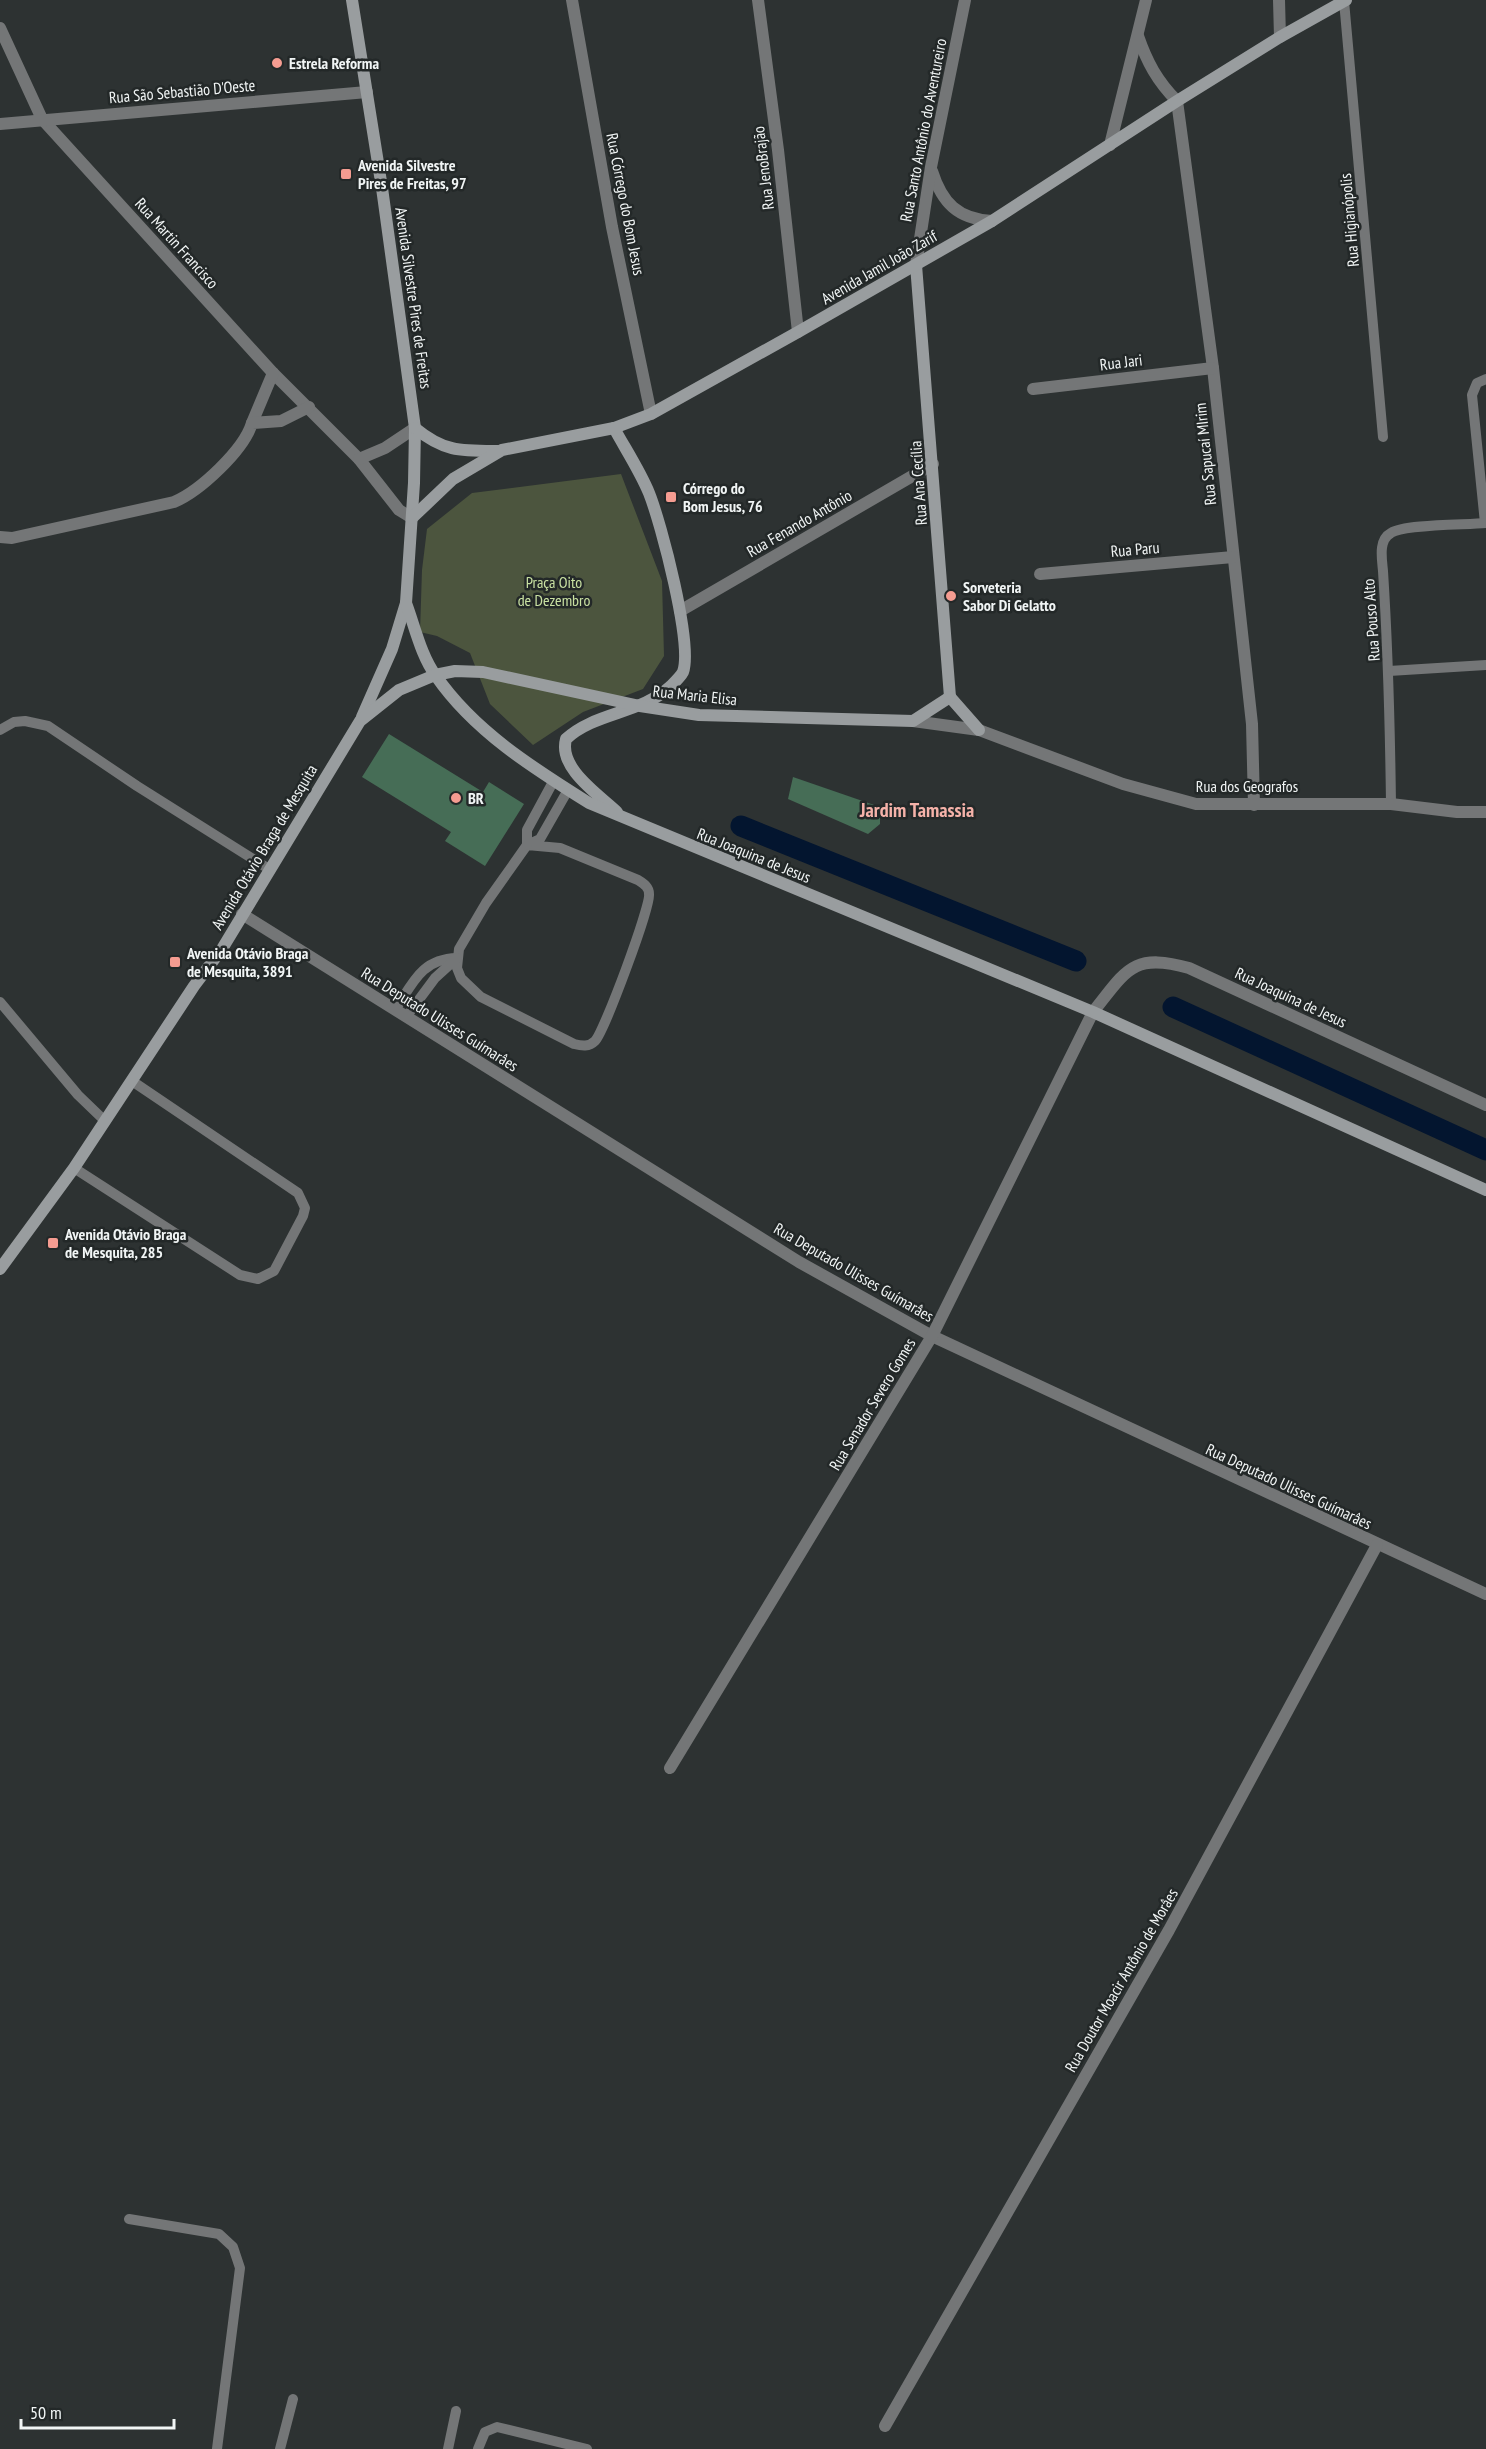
<svg xmlns="http://www.w3.org/2000/svg" width="1486" height="2449" viewBox="0 0 1486 2449" font-family="'PT Sans Narrow',sans-serif">
<rect width="100%" height="100%" fill="#2d3232"/>
<path fill="#4c553e" d="M621 474 662 581 664 656 643 689 583 712 533 745 490 704 470 653 437 636 420 632 422 570 427 529 472 493Z"/>
<g fill="none" stroke-linecap="round" stroke-linejoin="round">
<g stroke="#03152f" stroke-width="21">
<path d="M741 826 1076 961"/>
<path d="M1173 1007 1486 1150"/>
</g>
</g>
<g fill="#466d56">
<path d="M389 734 483 792 489 782 524 804 485 866 445 841 451 832 362 777Z"/>
<path d="M793 777 880 807V824L868 834 788 799Z"/>
</g>
<g fill="none" stroke-linecap="round" stroke-linejoin="round">
<g stroke="#747677" stroke-width="10">
<path d="M1344 1 1383 437"/>
<path d="M1485 523 1472 395 1477 383 1486 379"/>
<path d="M1389 671 1486 665"/>
<path d="M0 730 14 722 25 721 48 726 137 786 269 869"/>
<path d="M1391 804C1390 726 1388 649 1383 571 1382 559 1378 540 1391 533 1404 524 1467 525 1486 523"/>
<path d="M527 845 560 848 638 880C644 884 649 887 649 894 651 906 604 1032 595 1041 589 1047 582 1046 574 1044L481 997 461 978 457 968 459 949 486 903 527 845 540 839 568 790"/>
<path d="M527 845V830L553 782"/>
<path d="M0 1002 78 1095 105 1121"/>
<path d="M395 1010C413 983 421 959 457 958"/>
<path d="M406 1017 435 978 457 958"/>
<path d="M74 1168 240 1275 258 1279 274 1271 303 1216 305 1208 298 1193 132 1081"/>
<path d="M129 2219 219 2234 233 2247 240 2268 217 2449"/>
<path d="M280 2449 293 2399"/>
<path d="M448 2449 456 2411"/>
<path d="M478 2449 485 2432 497 2427 587 2449"/>
</g>
<g stroke="#747677" stroke-width="12">
<path d="M572 0 612 227 651 414"/>
<path d="M758 0 778 150 798 332"/>
<path d="M1279 0 1280 37"/>
<path d="M0 28 42 119 273 373 359 459 399 510 412 518"/>
<path d="M1138 36C1147 62 1157 81 1177 101L1213 368 1252 724 1254 805"/>
<path d="M0 124 367 92"/>
<path d="M1110 145 1146 0"/>
<path d="M932 171C942 203 958 219 992 221"/>
<path d="M916 265 931 167 965 0"/>
<path d="M1033 389 1213 368"/>
<path d="M252 423 273 373"/>
<path d="M359 459 385 448 415 428"/>
<path d="M0 537 12 538 174 502C200 491 244 450 252 423L281 421 309 407"/>
<path d="M1040 574 1233 557"/>
<path d="M680 611 933 464"/>
<path d="M913 721 979 730 1123 784 1196 804H1391L1457 812H1486"/>
<path d="M242 914 799 1262 932 1336 1486 1594"/>
<path d="M670 1768 932 1336 1093 1012C1126 971 1132 952 1189 968L1486 1105"/>
<path d="M885 2426 1169 1930 1377 1545"/>
</g>
<g stroke="#999d9f" stroke-width="12">
<path d="M352 0 382 188 415 428 414 483 406 603 392 649 362 717"/>
<path d="M916 265 950 697"/>
<path d="M415 428C444 452 461 451 498 451"/>
<path d="M614 428C626 450 640 471 649 493 661 523 693 644 683 672 681 676 675 682 671 686 641 714 595 712 566 739 558 768 598 794 617 812"/>
<path d="M412 518 453 479 502 450 614 428 651 414 798 332 992 221 1177 101 1280 37 1346 0"/>
<path d="M406 603C415 627 421 656 436 676 474 731 533 768 589 803L1093 1012 1486 1190"/>
<path d="M950 697 979 730"/>
<path d="M0 1269 74 1168 194 986 222 949 360 721 399 690 435 675 455 671 483 672 640 706 699 715 913 721 950 697"/>
</g>
</g>
<g fill="#f59c91" stroke="#232828" stroke-width="2">
<circle cx="277" cy="63" r="6"/>
<rect x="340" y="168" width="12" height="12" rx="3"/>
<rect x="665" y="491" width="12" height="12" rx="3"/>
<circle cx="951" cy="596" r="6"/>
<circle cx="456" cy="798" r="6"/>
<rect x="169" y="956" width="12" height="12" rx="3"/>
<rect x="47" y="1237" width="12" height="12" rx="3"/>
</g>
<g text-anchor="middle" stroke-width="5" stroke-linejoin="round" paint-order="stroke">
<g font-size="16" font-weight="bold" fill="#f1f5f5" stroke="#232828" text-anchor="start">
<text x="289" y="69">Estrela Reforma</text>
<text x="358" y="171">Avenida Silvestre<tspan x="358" dy="18">Pires de Freitas, 97</tspan></text>
<text x="683" y="494">Córrego do<tspan x="683" dy="18">Bom Jesus, 76</tspan></text>
<text x="963" y="593">Sorveteria<tspan x="963" dy="18">Sabor Di Gelatto</tspan></text>
<text x="468" y="804">BR</text>
<text x="187" y="959">Avenida Otávio Braga<tspan x="187" dy="18">de Mesquita, 3891</tspan></text>
<text x="65" y="1240">Avenida Otávio Braga<tspan x="65" dy="18">de Mesquita, 285</tspan></text>
</g>
<g font-size="16" fill="#f1f5f5" stroke="#232828">
<text transform="translate(182 91) rotate(-5)" y="6">Rua São Sebastião D'Oeste</text>
<text transform="translate(923 130) rotate(-79)" y="6">Rua Santo Antônio do Aventureiro</text>
<text transform="translate(763 168) rotate(-97)" y="6">Rua JenoBrajão</text>
<text transform="translate(626 204) rotate(79)" y="6">Rua Córrego do Bom Jesus</text>
<text transform="translate(1349 220) rotate(-95)" y="6">Rua Higianópolis</text>
<text transform="translate(177 243) rotate(48)" y="6">Rua Martin Francisco</text>
<text transform="translate(879 267) rotate(-30)" y="6">Avenida Jamil João Zarif</text>
<text transform="translate(414 298) rotate(82)" y="6">Avenida Silvestre Pires de Freitas</text>
<text transform="translate(1121 362) rotate(-7)" y="6">Rua Jari</text>
<text transform="translate(1205 454) rotate(-96)" y="6">Rua Sapucaí MIrim</text>
<text transform="translate(918 483) rotate(-94)" y="6">Rua Ana Cecília</text>
<text transform="translate(799 523) rotate(-30)" y="6">Rua Fenando Antônio</text>
<text transform="translate(1135 549) rotate(-5)" y="6">Rua Paru</text>
<text transform="translate(1371 620) rotate(-94)" y="6">Rua Pouso Alto</text>
<text transform="translate(695 695) rotate(6)" y="6">Rua Maria Elisa</text>
<text x="1247" y="792">Rua dos Geografos</text>
<text transform="translate(264 847) rotate(-59)" y="6">Avenida Otávio Braga de Mesquita</text>
<text transform="translate(754 855) rotate(22)" y="6">Rua Joaquina de Jesus</text>
<text transform="translate(1291 997) rotate(25)" y="6">Rua Joaquina de Jesus</text>
<text transform="translate(440 1019) rotate(32)" y="6">Rua Deputado Ulisses Guímarâes</text>
<text transform="translate(854 1272) rotate(30)" y="6">Rua Deputado Ulisses Guímarâes</text>
<text transform="translate(872 1404) rotate(-59)" y="6">Rua Senador Severo Gomes</text>
<text transform="translate(1289 1486) rotate(25)" y="6">Rua Deputado Ulisses Guímarâes</text>
<text transform="translate(1121 1980) rotate(-60)" y="6">Rua Doutor Moacir Antônio de Morâes</text>
</g>
<g font-size="16" fill="#c9e1a2" stroke="#232828">
<text x="554" y="588">Praça Oito<tspan x="554" dy="18">de Dezembro</tspan></text>
</g>
<g font-size="20" font-weight="bold" fill="#f5b2a9" stroke="#232828">
<text x="917" y="817">Jardim Tamassia</text>
</g>
</g>
<path d="M21 2419v9h153v-9" fill="none" stroke="#f1f5f5" stroke-width="3"/>
<text x="30" y="2419" font-size="18" fill="#f1f5f5" stroke="#232828" stroke-width="4.5" paint-order="stroke">50 m</text>
</svg>
